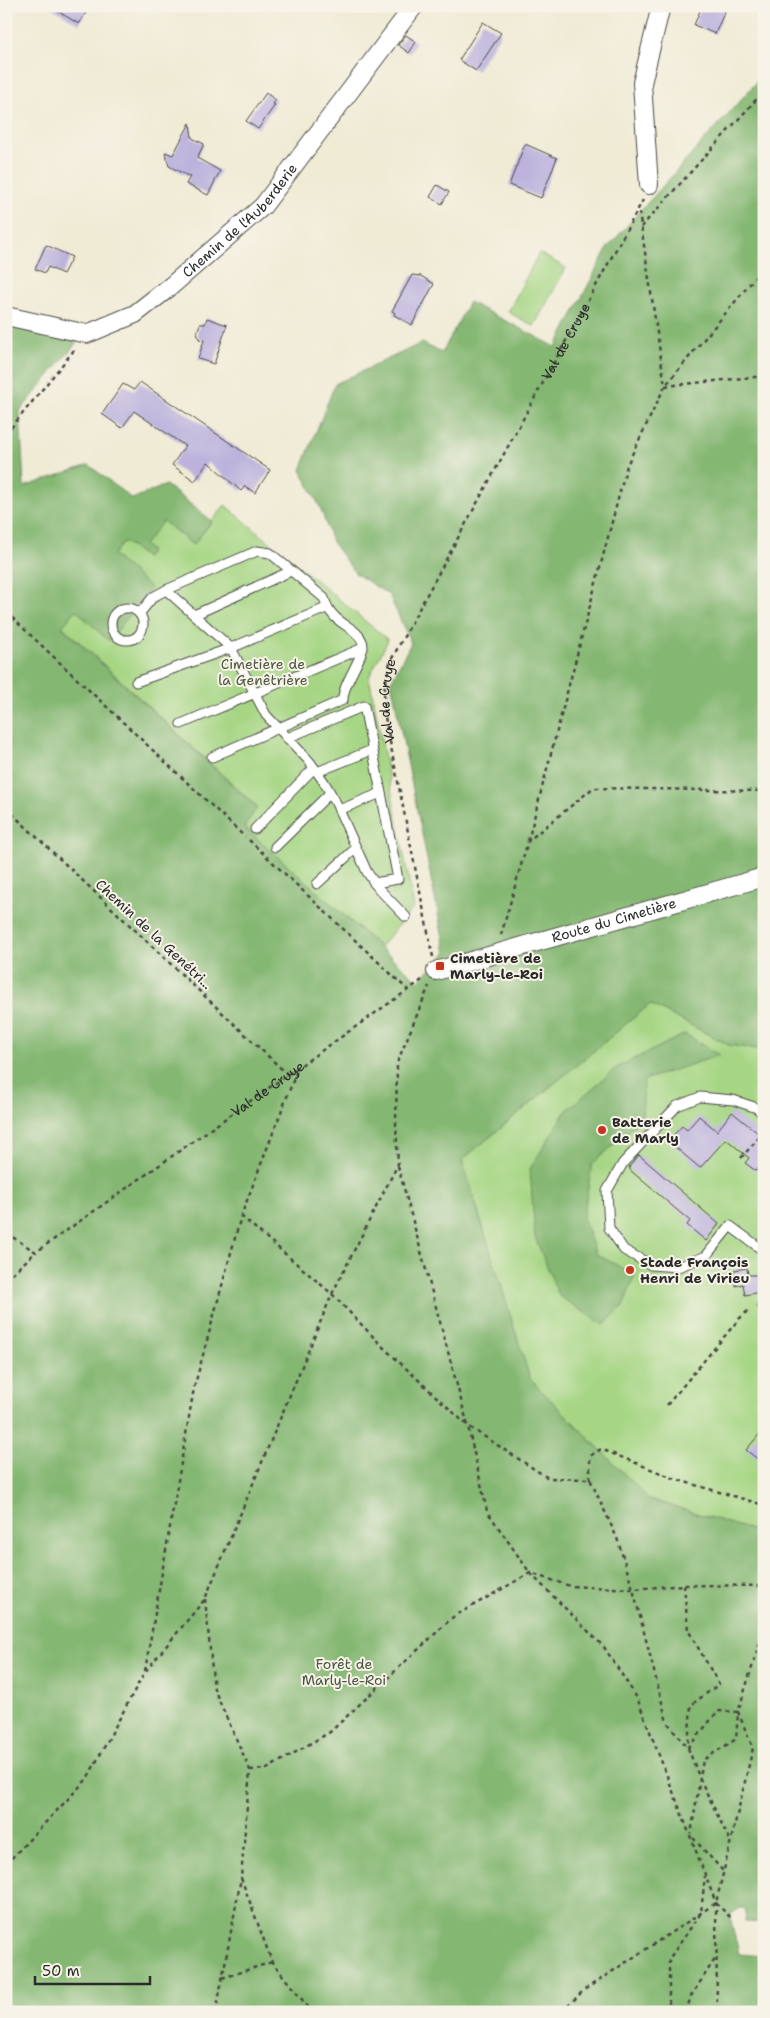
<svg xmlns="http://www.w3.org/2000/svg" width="770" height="2018" viewBox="0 0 770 2018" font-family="'Shantell Sans',sans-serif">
<rect width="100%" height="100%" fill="#f7f3e8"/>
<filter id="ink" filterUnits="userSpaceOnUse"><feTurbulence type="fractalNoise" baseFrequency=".02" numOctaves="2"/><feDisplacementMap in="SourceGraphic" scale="10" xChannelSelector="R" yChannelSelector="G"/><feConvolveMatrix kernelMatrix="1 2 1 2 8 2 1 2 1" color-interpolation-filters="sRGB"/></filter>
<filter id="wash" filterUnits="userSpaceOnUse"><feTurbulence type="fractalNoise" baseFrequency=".0096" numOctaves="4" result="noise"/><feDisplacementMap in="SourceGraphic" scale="20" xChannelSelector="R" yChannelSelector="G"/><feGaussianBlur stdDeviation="1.12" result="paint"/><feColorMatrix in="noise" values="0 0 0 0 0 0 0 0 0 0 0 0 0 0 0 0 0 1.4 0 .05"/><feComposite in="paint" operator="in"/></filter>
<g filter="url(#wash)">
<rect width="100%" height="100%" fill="#f0ebd5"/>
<g fill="#a6d684" stroke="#688058">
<path d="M539 253 566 268 534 326 508 312Z"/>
<path d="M225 505 388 640 369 677 414 907 380 947 244 827 257 807 62 626 76 610 109 641 113 555 124 541 146 558 144 545 163 520 193 545Z"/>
<path d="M650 1004 729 1045 764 1050V1534L649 1499 530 1379 462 1160Z"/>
</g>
<g fill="#84b772" stroke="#58714e">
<path d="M764 74V1050L729 1045 650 1004 462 1160 530 1379 649 1499 764 1534V1923L745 1922 746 1909 740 1908 731 1914C730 1924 737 1942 739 1954L764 1956V2012H6V325L78 341 20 411 24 487 89 465 132 499 166 485 212 521 193 545 163 521 144 545 151 551 146 558 124 541 113 555 151 588 109 641 76 610 62 627 257 808 244 827 418 981 446 953 391 681 411 643 389 595 355 573 332 542 321 509 301 470 335 384 422 343 442 353 469 302 556 347 608 247Z"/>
<path d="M685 1034 720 1055 644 1080 642 1119 592 1164 583 1218 596 1254 635 1275 623 1306 604 1325 559 1296 535 1237 530 1169 565 1112 616 1068Z"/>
</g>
<g id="blocks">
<g fill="#bcb2dd">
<path d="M49 6H90L79 24Z"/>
<path d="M702 6H727L715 34 694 25Z"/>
<path d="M483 22 501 33 476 71 459 60Z"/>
<path d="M406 35 416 42 409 53 398 45Z"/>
<path d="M266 93 276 100 273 104 275 105 258 129 246 121Z"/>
<path d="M190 123 192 138 204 144 197 158 220 171 208 195 186 184 190 177 169 166 165 152 173 155Z"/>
<path d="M525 144 557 158 541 198 509 185Z"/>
<path d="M437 185 449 192 442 204 430 197Z"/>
<path d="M46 245 72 257 63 274 48 267 45 273 35 269Z"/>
<path d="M412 275 421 276 434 284 412 325 394 315 395 313 392 311Z"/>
<path d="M207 318 227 325 214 364 198 359 204 340 199 339 197 332 200 324H205Z"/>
<path d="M140 382 270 470 255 493 245 486 241 491 208 462 195 481 172 465 185 446 134 411 122 428 102 414 123 384 134 390Z"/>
<path d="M732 1112 764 1138V1161L756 1171 745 1163 749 1158 726 1139 700 1168 668 1141 682 1126 687 1130 699 1116 717 1131Z"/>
<path d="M639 1155 719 1224 706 1241 687 1225 690 1221 631 1171 629 1167Z"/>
<path d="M747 1268 748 1275H759L761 1292 745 1295 743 1284 736 1286 734 1270Z"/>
<path d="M764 1429V1464L746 1450Z"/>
</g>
</g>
</g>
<g filter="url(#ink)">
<use href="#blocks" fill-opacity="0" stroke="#494844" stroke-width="1"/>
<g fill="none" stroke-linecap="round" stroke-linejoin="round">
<defs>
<g id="service">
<circle cx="127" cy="624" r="16"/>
<path d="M140 613 153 597 166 590"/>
<path d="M194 615 291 571"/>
<path d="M136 682 231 648 326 608"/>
<path d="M181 724 363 648"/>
<path d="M287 738 364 706 398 879 374 883"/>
<path d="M212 757 343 700C342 682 368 653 362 641 356 625 332 626 324 598L270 553 257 551 166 590 231 648 266 715 310 762 324 782 335 801 367 872 378 888 406 917"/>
<path d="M317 772 372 750"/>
<path d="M339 810 381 793"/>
<path d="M255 829 314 768"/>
<path d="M275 847 330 793"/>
<path d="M317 884 356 848"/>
<path d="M764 1115 757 1108 733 1100 700 1097 677 1106 623 1163 607 1191 609 1228 624 1250 651 1265 678 1267 706 1256 730 1226 764 1251"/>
<path d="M762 1305 764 1303"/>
</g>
<g id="minor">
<path d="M649 185 642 83 661 6"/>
<path id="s3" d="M6 316 87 334 135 314 171 286 263 206 414 6"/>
<path id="s4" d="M436 971 764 877"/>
</g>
</defs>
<use href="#service" stroke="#494844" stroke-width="11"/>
<use href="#minor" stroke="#494844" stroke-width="20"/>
<g stroke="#494844" stroke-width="2.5" stroke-dasharray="4 4" stroke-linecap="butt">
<path d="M639 212 665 386 764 376"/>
<path d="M641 227 764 91"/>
<path d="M6 434 75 349"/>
<path d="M6 612 245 837"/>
<path d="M6 808 288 1075"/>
<path d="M249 840 408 990"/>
<path d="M528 841 627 465 665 386 764 267"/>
<path d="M501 935 528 841 593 788 764 791"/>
<path id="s1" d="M433 957 385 717 384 690 390 662 643 200"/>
<path d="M741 1158 763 1133V1127"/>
<path d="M398 1166 468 1426 487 1511 530 1573 604 1647 637 1698 716 1903 717 2012"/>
<path d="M241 1216 332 1294 383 1347 468 1426 548 1478 590 1479 617 1538 633 1589 667 1722 688 1748 700 1779 730 1841"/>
<path id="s2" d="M6 1233 36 1252 422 980"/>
<path d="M6 1279 36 1252"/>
<path d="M667 1405 739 1319 750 1309"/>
<path d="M590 1479V1456L601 1449 678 1480 764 1505"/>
<path d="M684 1585 688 1630 719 1684 691 1705 688 1747"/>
<path d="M205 1599 214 1689 250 1770 241 1878"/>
<path d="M145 1671 194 1388 241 1216 298 1068"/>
<path d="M688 1748 718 1711 738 1712 736 1739 703 1760 691 1834"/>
<path d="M250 1770 267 1769 330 1732 453 1617 530 1573 570 1586 633 1589 684 1585 764 1586"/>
<path d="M693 1838 723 1871"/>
<path d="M6 1864 87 1779 144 1673 205 1599 332 1294 398 1164 396 1124 397 1063 429 986"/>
<path d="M716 1903 731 1918"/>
<path d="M222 1978 272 1962"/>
<path d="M216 2012 241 1878 272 1962 312 2012"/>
<path d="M562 2012 584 1990 716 1903 753 1748 738 1712 764 1629"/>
<path d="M669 2012V1959L701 1913 705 1876"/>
<path d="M686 2012 691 1996 715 1959"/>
</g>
<use href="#service" stroke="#fff" stroke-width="9"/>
<use href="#minor" stroke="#fff" stroke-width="18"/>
</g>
</g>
<g fill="#c8321e" stroke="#f7f3e8" stroke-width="2">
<rect x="435" y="961" width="10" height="10" rx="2.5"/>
<circle cx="602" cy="1130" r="5"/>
<circle cx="630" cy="1270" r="5"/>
</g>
<g text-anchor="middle" stroke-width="4" stroke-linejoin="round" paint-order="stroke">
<g font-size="14" fill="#2b2b2b" stroke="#f7f3e8">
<text dy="5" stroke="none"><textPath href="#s3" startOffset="276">Chemin de l'Auberderie</textPath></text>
<text dy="5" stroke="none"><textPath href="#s1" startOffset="666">Val de Cruye</textPath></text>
<text dy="5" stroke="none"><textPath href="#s1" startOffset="261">Val de Cruye</textPath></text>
<text dy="5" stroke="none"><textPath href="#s4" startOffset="185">Route du Cimetière</textPath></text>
<text transform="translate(154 934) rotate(43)" y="5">Chemin de la Genétri...</text>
<text dy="5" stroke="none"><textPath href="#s2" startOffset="319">Val de Cruye</textPath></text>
</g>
<g font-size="14" fill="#4a5641" stroke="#f7f3e8">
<text x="263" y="669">Cimetière de<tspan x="263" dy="16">la Genêtrière</tspan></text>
<text x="344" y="1669">Forêt de<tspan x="344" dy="16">Marly-le-Roi</tspan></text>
</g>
<g font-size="14" font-weight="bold" fill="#2b2b2b" stroke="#f7f3e8" text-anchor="start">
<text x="450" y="963">Cimetière de<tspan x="450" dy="16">Marly-le-Roi</tspan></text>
<text x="612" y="1127">Batterie<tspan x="612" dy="16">de Marly</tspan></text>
<text x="640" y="1267">Stade François<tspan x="640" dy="16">Henri de Virieu</tspan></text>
</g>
</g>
<rect width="770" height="2018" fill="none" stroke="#f7f3e8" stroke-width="25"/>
<path d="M35 1976v8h115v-8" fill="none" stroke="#2b2b2b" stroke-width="2.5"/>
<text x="42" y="1976" font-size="15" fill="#2b2b2b" stroke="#f7f3e8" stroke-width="4" paint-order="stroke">50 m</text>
</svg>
